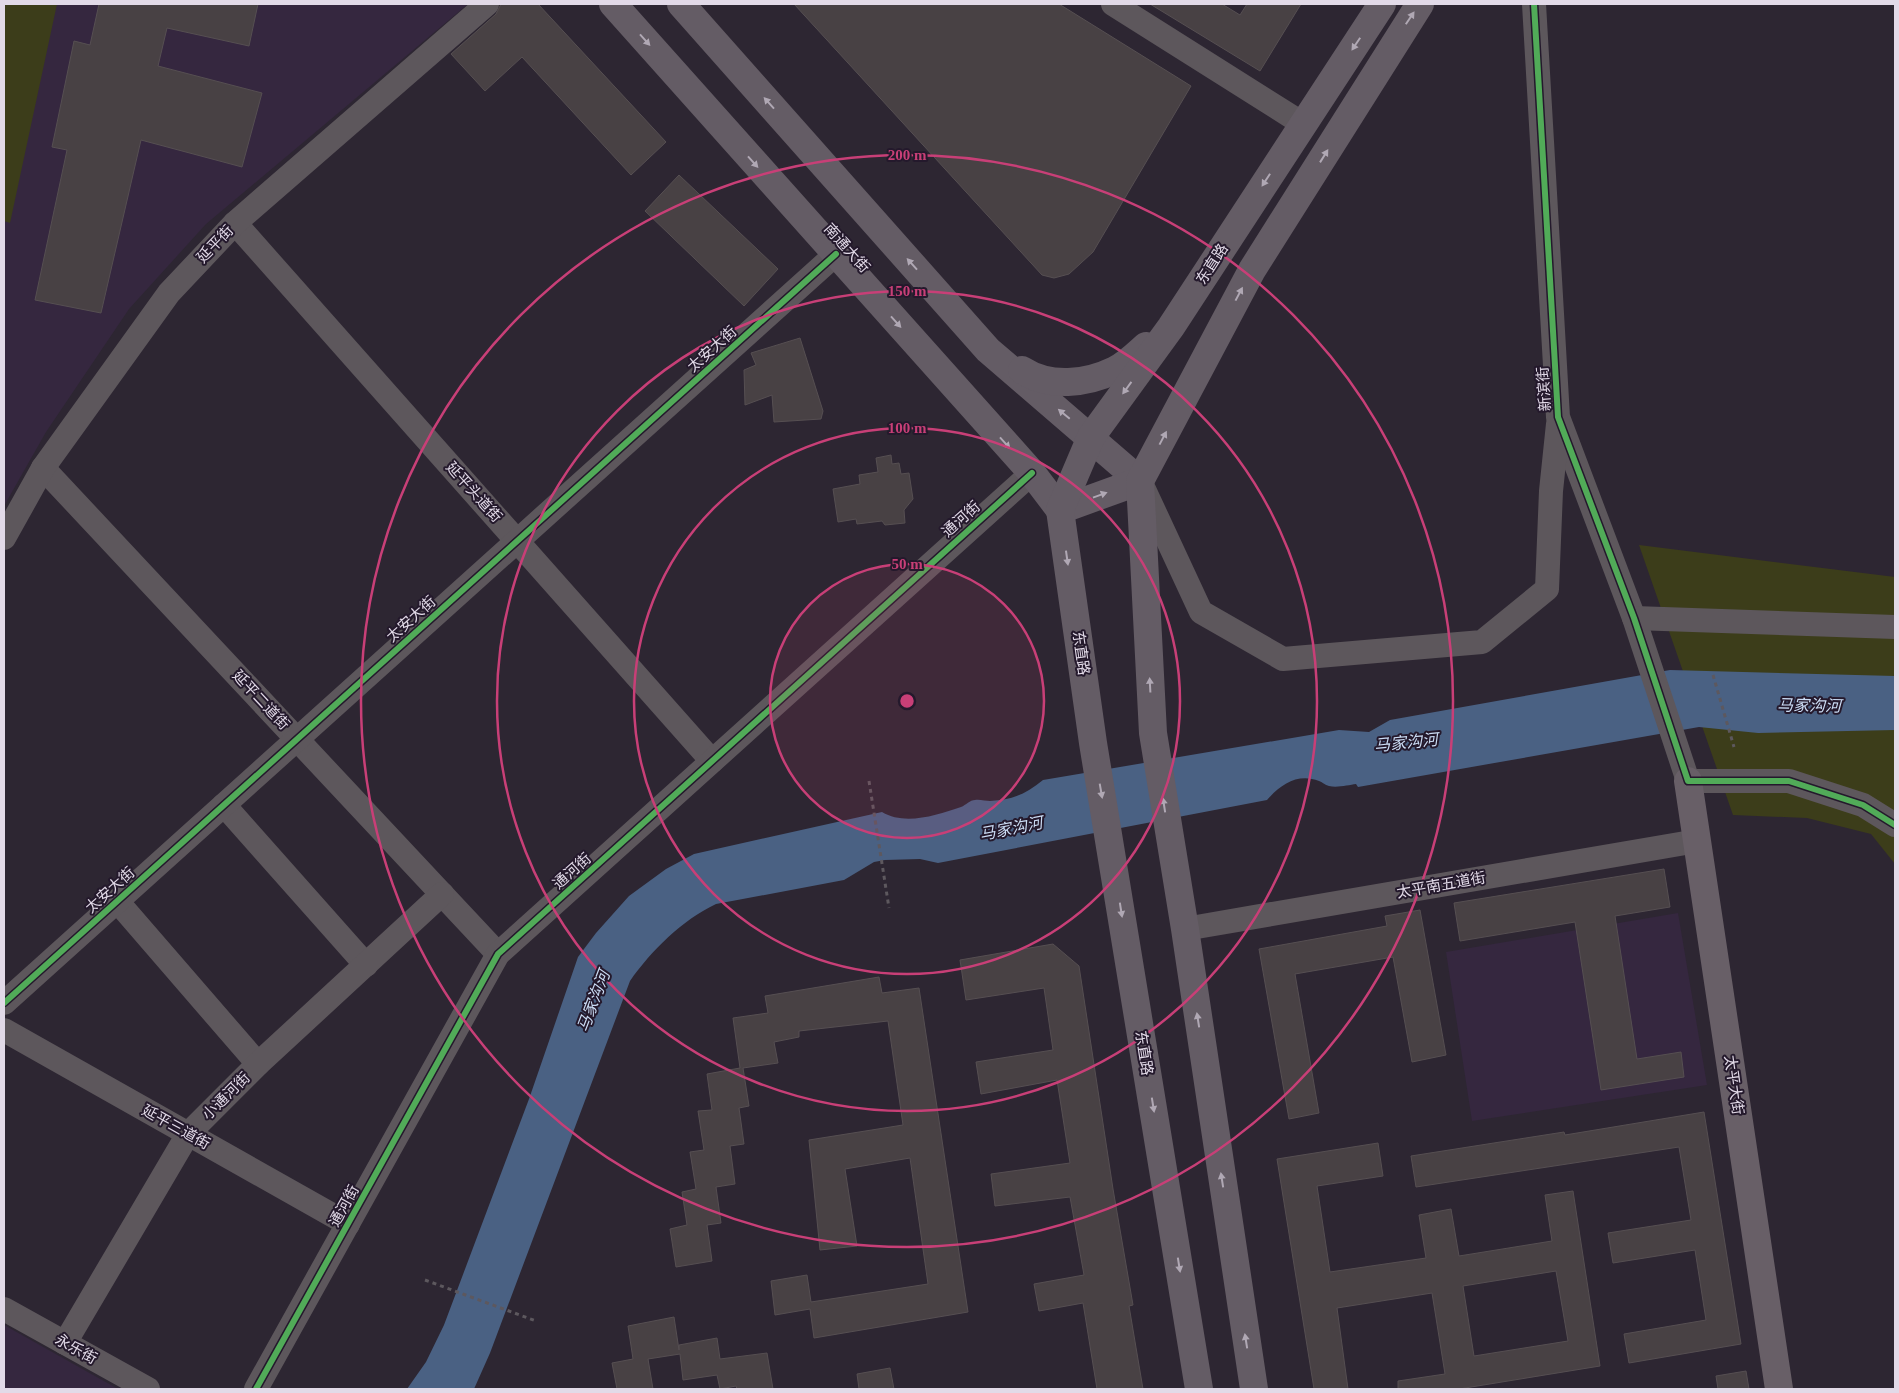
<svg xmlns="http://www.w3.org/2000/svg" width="1899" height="1393" viewBox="0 0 1899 1393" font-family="'Times New Roman','Noto Sans SC',serif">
<rect width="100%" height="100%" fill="#2d2632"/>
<g fill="#35273f">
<path d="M4 4H468L206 224 129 309 46 432 4 506Z"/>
<path d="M1678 913 1707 1085 1472 1121 1446 952Z"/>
<path d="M4 1325 118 1389H4Z"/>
</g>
<g fill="#3c3d1a">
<path d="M4 4H57L10 223 4 221Z"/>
<path d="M1639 545 1895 577V864L1871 834 1807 818 1733 815Z"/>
</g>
<path fill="#4a6183" d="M1670 670 1895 676V730L1758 733 1699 727 1358 787 1356 784C1349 785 1337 788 1329 786 1325 785 1322 782 1319 781 1298 773 1281 784 1267 800L938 863 920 859 885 860 874 862 844 880 716 904C682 920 651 951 630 981L490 1353 474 1389H407L426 1362 444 1325 529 1099 578 957 596 933 629 896 666 869 694 854 882 812C905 826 937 815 961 807 966 805 970 800 975 800 979 799 986 801 990 801 1012 800 1026 794 1043 780L1339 730 1369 732 1390 720Z"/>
<g fill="#484144" stroke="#564f52" fill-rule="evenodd">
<path d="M99 4H258L249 46 167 28 158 66 262 93 242 167 141 140 101 313 35 300 67 150 52 147 74 41 90 45Z"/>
<path d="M501 4H538L666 142 631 175 522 57 485 91 451 54 496 14Z"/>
<path d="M794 4H1059L1191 86 1093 252 1069 274 1054 278 1042 275Z"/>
<path d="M1150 4H1222L1240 15 1247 4H1301L1260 71Z"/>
<path d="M679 175 778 269 744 306 645 211Z"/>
<path d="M800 338 823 411 821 419 774 422 772 395 745 405 744 370 756 365 751 353Z"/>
<path d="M891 455 892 464 899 463 901 474 909 473 913 499 904 510 905 523 885 525 882 521 857 524 856 519 838 522 833 489 860 484 859 475 878 472 876 458Z"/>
<path d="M1664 869 1670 907 1615 916 1637 1059 1681 1052 1684 1077 1601 1090 1575 922 1460 941 1454 903Z"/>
<path d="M1420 910 1446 1055 1412 1062 1393 957 1295 974 1319 1113 1289 1119 1259 949 1387 926 1385 916Z"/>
<path d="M1053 944 1079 966 1113 1189 1133 1305 1129 1306 1143 1389H1097L1083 1303 1039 1311 1034 1284 1084 1275 1070 1197 995 1206 991 1174 1070 1163 1057 1080 981 1094 976 1062 1053 1050 1044 988 966 1000 960 960Z"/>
<path d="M879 977 882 993 919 988 968 1312 814 1338 810 1309 775 1315 771 1281 807 1275 811 1302 928 1284 910 1158 845 1169 857 1246 820 1250 809 1140 903 1125 888 1021 799 1031V1037L774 1042 778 1063 743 1068 749 1106 739 1108 744 1144 730 1146 735 1184 716 1187 721 1223 707 1225 712 1261 676 1267 670 1229 687 1225 682 1192 696 1189 690 1152 704 1150 698 1111 712 1110 707 1074 740 1068 733 1018 768 1013 765 996Z"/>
<path d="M1704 1112 1741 1344 1629 1363 1624 1334 1706 1320 1695 1250 1613 1263 1608 1233 1691 1220 1679 1147 1416 1187 1411 1156 1564 1132 1565 1135Z"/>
<path d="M1378 1143 1383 1176 1317 1186 1330 1272 1426 1258 1419 1215 1451 1209 1459 1256 1552 1241 1545 1195 1573 1191 1600 1366 1459 1389H1398V1381L1445 1374 1432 1293 1337 1308 1348 1389H1314L1277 1159ZM1556 1271 1568 1341 1474 1356 1463 1286Z"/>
<path d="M674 1317 679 1350V1345L717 1338 720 1359 767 1353 773 1389H737L736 1386 720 1389 717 1375 683 1380 680 1354 648 1359 653 1389H617L612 1363 633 1359 628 1326Z"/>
<path d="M890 1368 894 1389H859L857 1374Z"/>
<path d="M1746 1371 1749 1389H1718L1716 1376Z"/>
</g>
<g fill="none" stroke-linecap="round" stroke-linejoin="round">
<g stroke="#5d585e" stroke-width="3" stroke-dasharray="4 4" stroke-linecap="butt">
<path d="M1713 675 1734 747"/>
<path d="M869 781 889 908"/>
</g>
<g stroke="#5d575c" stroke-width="24">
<path d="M1113 4 1303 124"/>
<path d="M1534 4 1558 417 1634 618 1688 781H1789L1863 805 1895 825"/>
<path d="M235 223 712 761"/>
<path d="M43 468 498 954"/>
<path d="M1142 485 1201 612 1283 659 1482 642 1547 589 1551 491 1558 424"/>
<path d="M4 538 43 468 169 293 235 223 487 4"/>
<path d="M1634 618 1895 627"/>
<path d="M224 805 366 965"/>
<path d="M117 901 258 1064"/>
<path d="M1185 929 1697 841"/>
<path d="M4 1003 836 254"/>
<path d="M4 1030 348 1224"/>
<path d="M4 1309 148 1389"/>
<path d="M65 1343 188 1134 258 1064 442 894"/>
<path d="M256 1389 498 954 1032 473"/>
</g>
<path stroke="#685f67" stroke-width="28" d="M1688 781 1779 1389"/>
<g stroke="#645c65" stroke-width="28">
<path d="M613 4 1032 473 1060 510"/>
<path d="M681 4 988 350 1140 481"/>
<path d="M1022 370C1050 388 1086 384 1115 370 1126 365 1137 354 1146 346"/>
<path d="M1060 510 1140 481"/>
<path d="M1199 1389 1093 743 1060 510 1091 437 1171 327 1382 4"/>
<path d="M1254 1389 1185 929 1153 733 1140 481 1252 270 1420 4"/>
</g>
<path stroke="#5d585e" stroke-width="3" stroke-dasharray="4 4" stroke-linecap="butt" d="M425 1280 536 1321"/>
<defs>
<g id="cycleway">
<path d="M1534 4 1558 417 1634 618 1688 781H1789L1863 805 1895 825"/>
<path d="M4 1003 836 254"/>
<path d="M256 1389 498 954 1032 473"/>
</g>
</defs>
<use href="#cycleway" stroke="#24192c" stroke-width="9"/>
<use href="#cycleway" stroke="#51ab58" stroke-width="6"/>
</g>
<defs><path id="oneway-solid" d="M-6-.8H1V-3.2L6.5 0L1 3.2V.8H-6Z" transform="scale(1.25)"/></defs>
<g fill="#b0a8b4">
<use href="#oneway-solid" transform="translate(1410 18) rotate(-56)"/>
<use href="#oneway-solid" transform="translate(645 40) rotate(48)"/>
<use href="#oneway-solid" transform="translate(1356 44) rotate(124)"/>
<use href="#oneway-solid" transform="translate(769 103) rotate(-132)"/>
<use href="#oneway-solid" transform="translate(1324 156) rotate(-58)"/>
<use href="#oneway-solid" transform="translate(753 162) rotate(48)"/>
<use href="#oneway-solid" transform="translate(1266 180) rotate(123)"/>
<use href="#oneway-solid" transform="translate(912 264) rotate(-132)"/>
<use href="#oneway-solid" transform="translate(1239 294) rotate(-62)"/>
<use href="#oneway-solid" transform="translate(896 322) rotate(48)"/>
<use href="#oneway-solid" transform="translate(1127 388) rotate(126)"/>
<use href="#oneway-solid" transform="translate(1064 414) rotate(-140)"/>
<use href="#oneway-solid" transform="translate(1163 438) rotate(-62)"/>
<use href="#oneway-solid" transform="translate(1005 443) rotate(48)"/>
<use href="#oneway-solid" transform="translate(1100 495) rotate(-20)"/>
<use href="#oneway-solid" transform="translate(1067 558) rotate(82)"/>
<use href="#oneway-solid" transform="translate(1150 685) rotate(-93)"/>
<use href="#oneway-solid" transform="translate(1101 791) rotate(80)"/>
<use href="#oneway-solid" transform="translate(1164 805) rotate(-99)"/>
<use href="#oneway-solid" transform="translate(1121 910) rotate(81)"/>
<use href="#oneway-solid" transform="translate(1198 1020) rotate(-99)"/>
<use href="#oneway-solid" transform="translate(1153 1105) rotate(81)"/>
<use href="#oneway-solid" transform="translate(1222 1180) rotate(-99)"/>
<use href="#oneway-solid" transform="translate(1179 1265) rotate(81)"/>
<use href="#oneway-solid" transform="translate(1246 1341) rotate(-99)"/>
</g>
<circle cx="907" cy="701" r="137" fill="#c83f77" fill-opacity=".12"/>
<g fill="none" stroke="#c83f77" stroke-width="2.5">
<circle cx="907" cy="701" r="137"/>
<circle cx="907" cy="701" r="273"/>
<circle cx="907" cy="701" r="410"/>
<circle cx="907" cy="701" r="546"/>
</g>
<g text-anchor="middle" stroke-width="4" stroke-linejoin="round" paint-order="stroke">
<g font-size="15" fill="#e2dae8" stroke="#24192c">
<text transform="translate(215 244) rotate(-46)" y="5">延平街</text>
<text transform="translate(847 248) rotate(48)" y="5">南通大街</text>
<text transform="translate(1212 264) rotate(-57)" y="5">东直路</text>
<text transform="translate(712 349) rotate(-42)" y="5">太安大街</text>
<text transform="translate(1544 389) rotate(-94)" y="5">新滨街</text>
<text transform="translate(474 492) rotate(48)" y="5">延平头道街</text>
<text transform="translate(961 519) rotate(-42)" y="5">通河街</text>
<text transform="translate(411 619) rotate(-42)" y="5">太安大街</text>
<text transform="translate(1081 653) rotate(82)" y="5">东直路</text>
<text transform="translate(261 700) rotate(47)" y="5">延平二道街</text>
<text transform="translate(572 871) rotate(-42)" y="5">通河街</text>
<text transform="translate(1441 885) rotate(-10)" y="5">太平南五道街</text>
<text transform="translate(110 890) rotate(-42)" y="5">太安大街</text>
<text transform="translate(1144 1053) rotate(81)" y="5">东直路</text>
<text transform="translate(1734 1085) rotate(82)" y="5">太平大街</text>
<text transform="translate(226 1096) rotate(-45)" y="5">小通河街</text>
<text transform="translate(176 1127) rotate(29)" y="5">延平三道街</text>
<text transform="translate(344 1206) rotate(-61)" y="5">通河街</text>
<text transform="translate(76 1349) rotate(29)" y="5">永乐街</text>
</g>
<g font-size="16" font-style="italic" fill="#ccddf5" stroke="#24192c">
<text transform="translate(1809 705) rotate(1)" y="6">马家沟河</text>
<text transform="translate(1406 742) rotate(-6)" y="6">马家沟河</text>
<text transform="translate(1011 828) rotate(-11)" y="6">马家沟河</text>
<text transform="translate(593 1001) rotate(-69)" y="6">马家沟河</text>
</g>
</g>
<circle cx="907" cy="701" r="8" fill="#c83f77" stroke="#24192c" stroke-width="2.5"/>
<g font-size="15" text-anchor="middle" font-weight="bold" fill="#c83f77" stroke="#24192c" stroke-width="4" stroke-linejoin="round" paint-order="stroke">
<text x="907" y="160">200 m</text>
<text x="907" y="296">150 m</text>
<text x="907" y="433">100 m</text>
<text x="907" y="569">50 m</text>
</g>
<rect width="1899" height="1393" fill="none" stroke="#e2dae8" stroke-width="10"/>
</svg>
